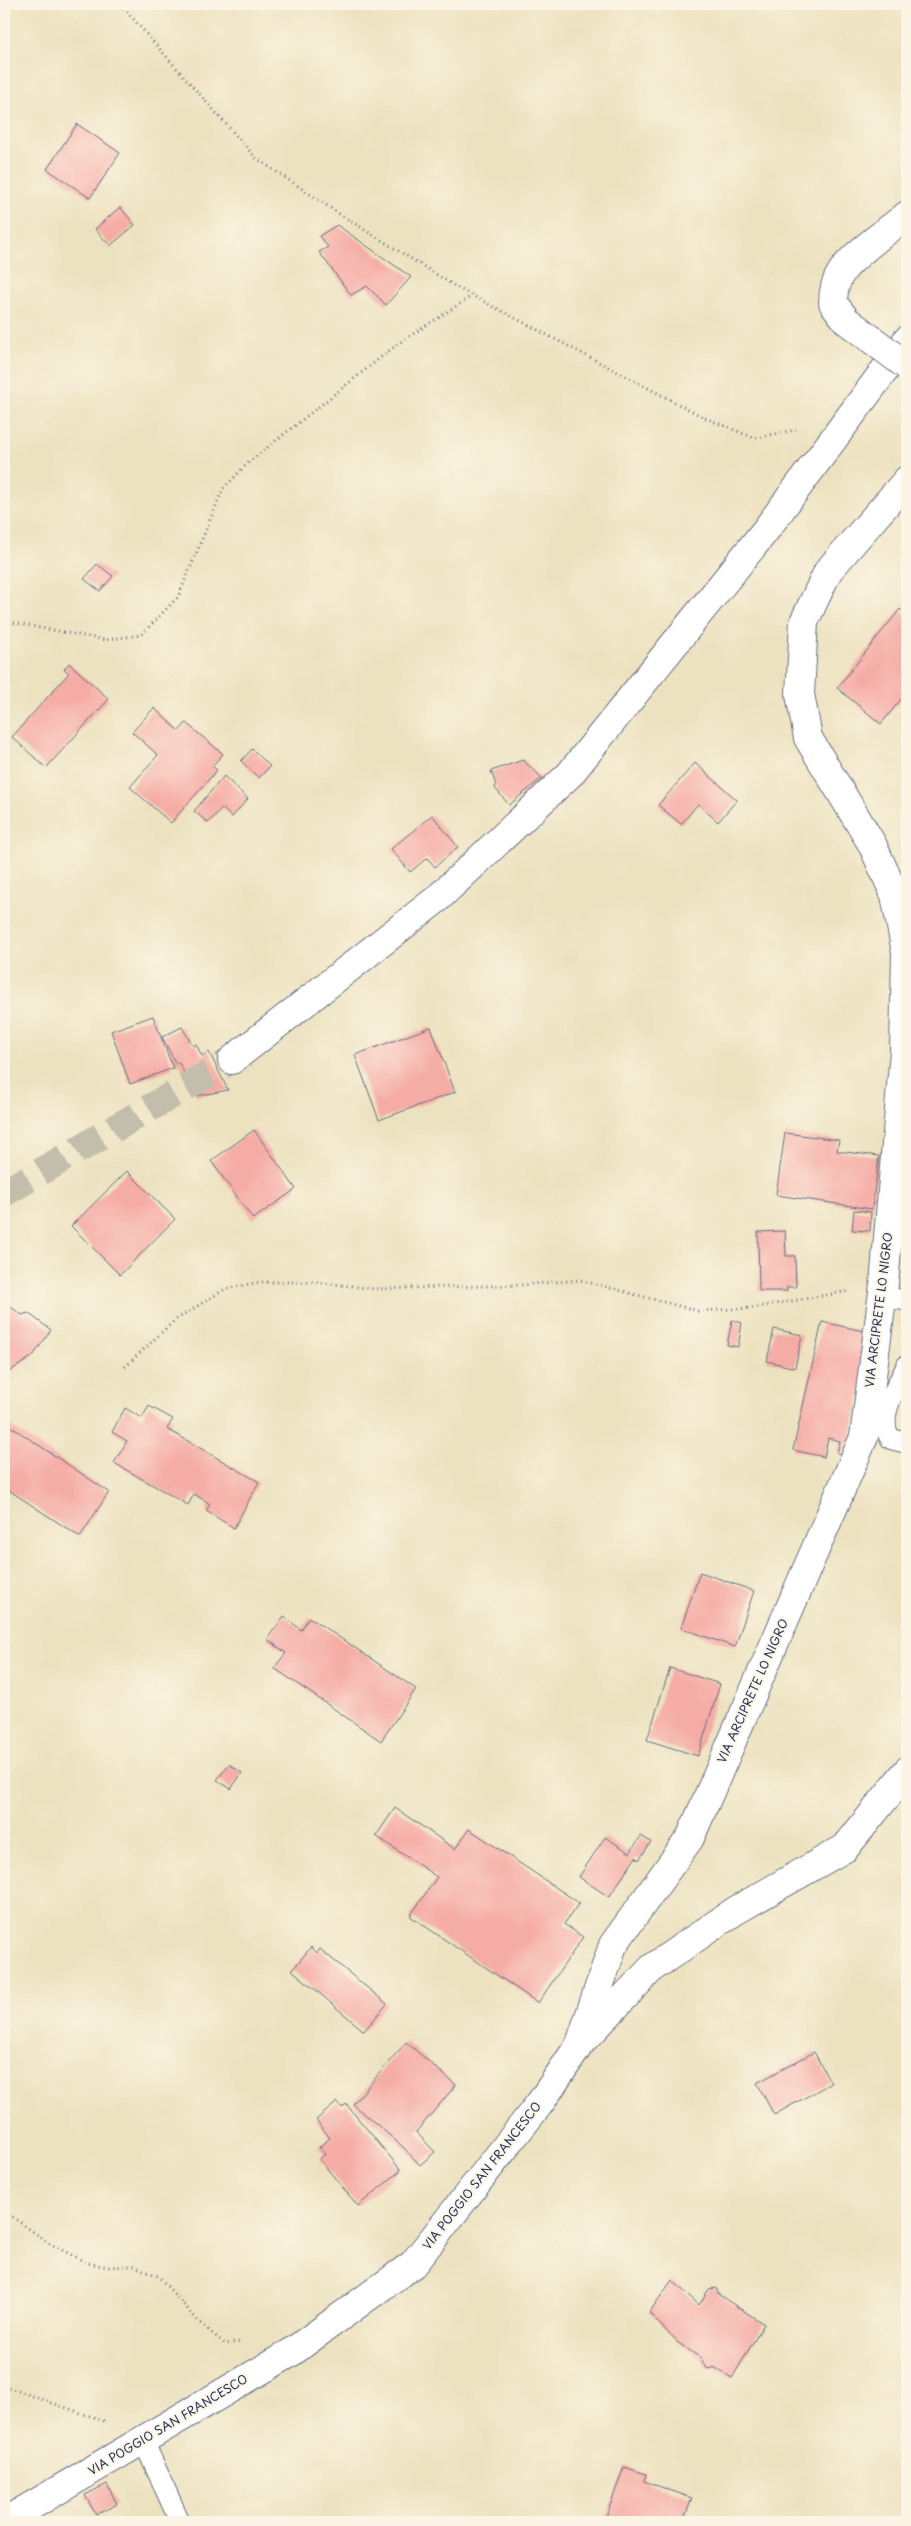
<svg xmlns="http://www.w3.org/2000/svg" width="911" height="2526" viewBox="0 0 911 2526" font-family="'Playpen Sans',sans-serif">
<rect width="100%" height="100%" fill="#fcf5e5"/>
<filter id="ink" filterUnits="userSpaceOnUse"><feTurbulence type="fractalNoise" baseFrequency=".02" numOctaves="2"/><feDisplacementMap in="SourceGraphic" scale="10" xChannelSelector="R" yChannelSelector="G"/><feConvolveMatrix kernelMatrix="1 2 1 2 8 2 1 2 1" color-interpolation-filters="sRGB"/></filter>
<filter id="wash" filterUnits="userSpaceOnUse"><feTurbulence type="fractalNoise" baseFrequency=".0096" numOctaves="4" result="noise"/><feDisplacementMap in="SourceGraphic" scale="20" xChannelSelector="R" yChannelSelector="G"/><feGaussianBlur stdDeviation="1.12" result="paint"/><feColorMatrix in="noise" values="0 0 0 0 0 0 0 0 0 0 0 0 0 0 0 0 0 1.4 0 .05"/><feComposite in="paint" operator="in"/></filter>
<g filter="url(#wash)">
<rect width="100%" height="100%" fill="#ede2c0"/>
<g id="blocks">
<g fill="#f5aca5">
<path d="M77 124 120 153 90 198 47 169Z"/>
<path d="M120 207 135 225 110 246 95 229Z"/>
<path d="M337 225 411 277 386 305 367 286 351 295 319 252 328 247 319 236Z"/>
<path d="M97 564 113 576 100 591 84 579Z"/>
<path d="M900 609 907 615V702L902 698 881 724 837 688Z"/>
<path d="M69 663 109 699 46 768 12 737 69 673 64 669Z"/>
<path d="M154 708 179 731 186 723 223 754 212 766 217 770 171 823 130 787 158 755 132 732Z"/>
<path d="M252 749 270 766 259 778 241 761Z"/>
<path d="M523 760 542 778 509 805 495 788 496 785 491 771Z"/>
<path d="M695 763 737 800 718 822 698 804 681 824 658 805Z"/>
<path d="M224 776 248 799 232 817 222 808 208 823 194 811Z"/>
<path d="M432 815 458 847 435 867 427 858 410 872 391 849Z"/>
<path d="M153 1016 173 1068 130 1084 111 1031Z"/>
<path d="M182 1027 193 1046 196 1044 202 1056 209 1052 228 1090 197 1096 179 1063 176 1064 162 1037Z"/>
<path d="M431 1027 455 1092 379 1120 355 1055Z"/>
<path d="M254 1130 296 1189 253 1219 211 1161Z"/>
<path d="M785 1133 839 1140 837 1151 879 1156 872 1209 776 1195Z"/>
<path d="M127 1171 175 1219 120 1275 71 1226Z"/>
<path d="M854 1210 871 1212 870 1231 852 1230Z"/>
<path d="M785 1231 786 1256H795L796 1287H787V1291H759L758 1232Z"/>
<path d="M4 1302 22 1315 28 1313 51 1330 33 1356 4 1375Z"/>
<path d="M732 1320 742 1323 738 1347 727 1345Z"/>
<path d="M822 1322 873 1333 849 1443H846L842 1454 837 1453 840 1441 828 1438 824 1457 793 1450Z"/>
<path d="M774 1329 802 1335 795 1368 767 1361Z"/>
<path d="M149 1406 173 1419 167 1429 259 1482 234 1528 206 1511 210 1504 194 1494 188 1505 114 1463 127 1441 112 1432 125 1408 142 1418Z"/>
<path d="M4 1422 109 1492 80 1537 4 1487Z"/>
<path d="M700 1572 754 1591 735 1647 681 1628Z"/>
<path d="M284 1616 301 1630 309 1617 416 1689 381 1741 274 1668 286 1653 267 1639Z"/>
<path d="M670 1668 720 1684 698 1756 647 1740Z"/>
<path d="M229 1764 242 1773 231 1789 217 1780Z"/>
<path d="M395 1808 455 1849 469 1829 579 1903 564 1924 583 1937 538 2003 410 1916 437 1877 376 1836Z"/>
<path d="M641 1836 651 1842 639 1860 636 1857 609 1897 579 1877 605 1837 630 1853Z"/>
<path d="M311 1947 317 1953 320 1949 387 2004 364 2031 292 1970Z"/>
<path d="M406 2042 456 2085 416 2132 435 2152 420 2165 403 2147 353 2104Z"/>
<path d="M814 2052 831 2083 774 2115 757 2083Z"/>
<path d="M337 2102 342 2108 346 2104 401 2170 358 2206 319 2159 325 2154 319 2147 330 2138 316 2120Z"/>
<path d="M672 2280 699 2305 709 2289 716 2288 719 2295 764 2324 732 2378 714 2367 709 2369 705 2367 701 2358 677 2342 649 2313Z"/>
<path d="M624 2467 646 2474 644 2481 692 2498 683 2522H604Z"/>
<path d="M107 2484 117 2504 96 2515 85 2495Z"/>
</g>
</g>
</g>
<g filter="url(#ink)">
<use href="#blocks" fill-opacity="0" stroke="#646e80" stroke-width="1"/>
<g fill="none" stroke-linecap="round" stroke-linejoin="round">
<path stroke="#c3beac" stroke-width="28" stroke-dasharray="28 14" stroke-linecap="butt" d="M4 1193 232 1060"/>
<defs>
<g id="service">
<path d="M883 1298 907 1300"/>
<path d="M907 1365C898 1385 875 1418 891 1439L907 1443"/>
<path d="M143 2440 180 2522"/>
</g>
<g id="minor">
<path d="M847 321 833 303C833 292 835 282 841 273 852 255 890 229 907 215"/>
<path d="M232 1060 437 899 570 774 765 531 907 340"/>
<path d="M580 2044 613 1945 690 1838 864 1437 884 1284 904 1051 906 952 895 895 872 844 808 738 800 694 804 622 828 571 907 480"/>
</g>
<path id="tertiary" d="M4 2522 292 2352 413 2264 540 2103 580 2044 652 1968 735 1911 845 1848 907 1771"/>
</defs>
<use href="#service" stroke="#646e80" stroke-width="22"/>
<use href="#minor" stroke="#646e80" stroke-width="30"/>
<use href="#tertiary" stroke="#646e80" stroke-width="30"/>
<g stroke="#646e80" stroke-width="3" stroke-dasharray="1 4" stroke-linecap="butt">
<path d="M120 4 256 158 338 213 458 288 703 417 754 438 796 430"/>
<path d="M4 621 105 640 141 635 178 597 223 489 249 462 399 343 472 296"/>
<path d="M125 1367 175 1320 225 1289 260 1282H316L375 1289 521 1285 580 1280 698 1311 752 1308 849 1291"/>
<path d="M4 2211 49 2243 87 2263 108 2267 134 2266 158 2276 199 2322 225 2344 240 2342"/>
<path d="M4 2386 107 2422"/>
</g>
<use href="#service" stroke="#fff" stroke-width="20"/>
<use href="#minor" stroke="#fff" stroke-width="28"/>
<use href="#tertiary" stroke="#fff" stroke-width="28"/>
<defs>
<path id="minor-bridge" d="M847 321 907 366"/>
</defs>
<use href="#minor-bridge" stroke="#646e80" stroke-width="30" stroke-linecap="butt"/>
<use href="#minor-bridge" stroke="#fff" stroke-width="28"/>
</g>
</g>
<g text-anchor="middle" stroke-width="4" stroke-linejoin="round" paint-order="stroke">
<g font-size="12" fill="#1b2f5e" stroke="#fcf5e5">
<text transform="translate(879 1310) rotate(-83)" y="4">VIA ARCIPRETE LO NIGRO</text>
<text transform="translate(753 1691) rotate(-66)" y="4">VIA ARCIPRETE LO NIGRO</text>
<text transform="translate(482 2176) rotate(-52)" y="4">VIA POGGIO SAN FRANCESCO</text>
<text transform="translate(168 2425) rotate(-31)" y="4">VIA POGGIO SAN FRANCESCO</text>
</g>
</g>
<rect width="911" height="2526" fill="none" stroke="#fcf5e5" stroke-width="20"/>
</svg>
